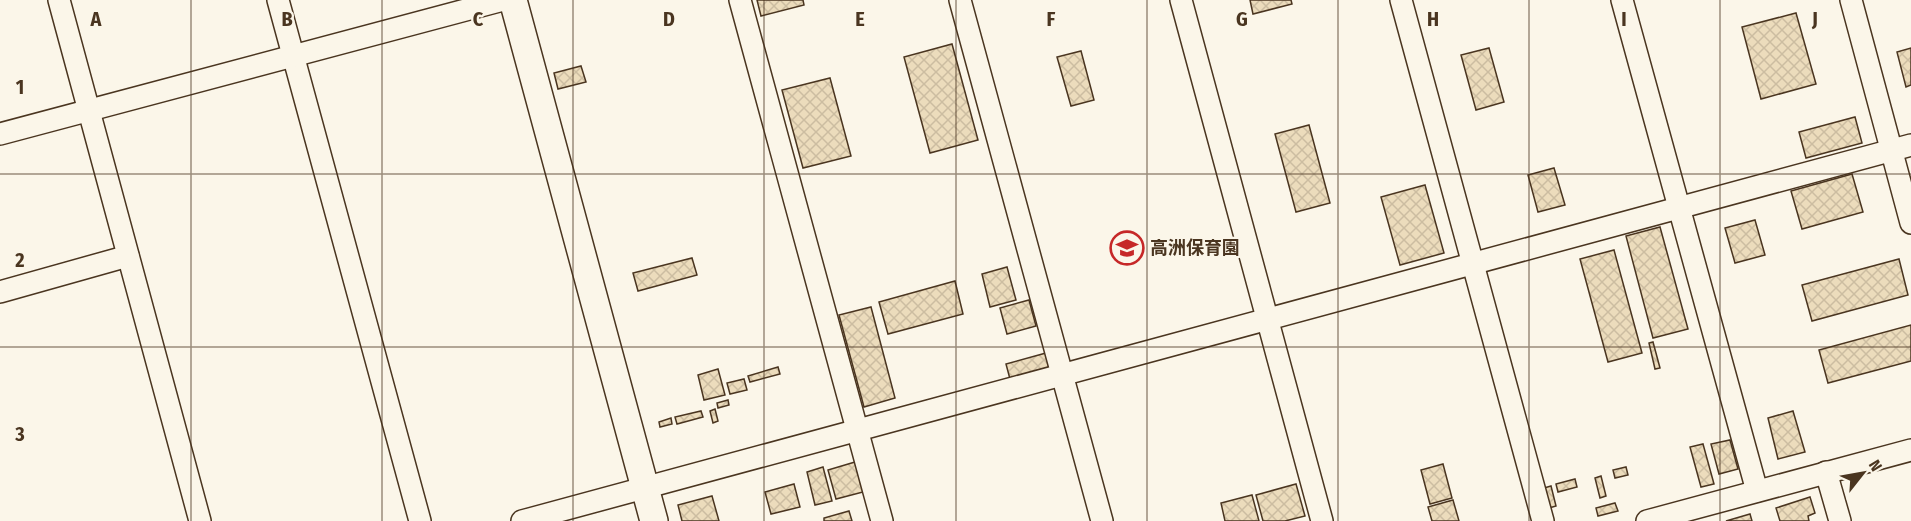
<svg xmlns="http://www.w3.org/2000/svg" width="1911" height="521" viewBox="0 0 1911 521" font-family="'Fira Sans Condensed','Noto Sans JP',sans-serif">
<defs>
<pattern id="building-cross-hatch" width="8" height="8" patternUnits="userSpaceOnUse" patternTransform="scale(1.5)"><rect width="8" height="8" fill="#ecdcbc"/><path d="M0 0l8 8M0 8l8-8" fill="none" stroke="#ccbda1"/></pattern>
</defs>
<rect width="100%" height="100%" fill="#fbf6e9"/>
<g fill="url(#building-cross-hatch)" stroke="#4a3520" stroke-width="1.5">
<path d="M757 0H803L804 5 761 16Z"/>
<path d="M1250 0H1291L1292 4 1253 14Z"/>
<path d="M1796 13 1816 84 1761 99 1742 27Z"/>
<path d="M952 44 978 140 930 153 904 57Z"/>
<path d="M1489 48 1504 102 1476 110 1461 55Z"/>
<path d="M1911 48V85L1906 87 1897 52Z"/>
<path d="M1081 51 1094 100 1071 106 1057 57Z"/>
<path d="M581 66 586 82 558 89 554 73Z"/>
<path d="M830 78 851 156 803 168 782 90Z"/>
<path d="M1855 117 1862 143 1806 158 1799 132Z"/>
<path d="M1309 125 1330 203 1296 212 1275 134Z"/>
<path d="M1554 168 1565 205 1538 212 1528 175Z"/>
<path d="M1852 174 1863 212 1802 229 1791 191Z"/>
<path d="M1425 185 1444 253 1400 265 1381 197Z"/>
<path d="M1755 220 1765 255 1735 263 1725 228Z"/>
<path d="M1660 227 1688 329 1653 338 1626 236Z"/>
<path d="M1614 250 1642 353 1608 362 1580 259Z"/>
<path d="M692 258 697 275 638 291 633 273Z"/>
<path d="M1899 259 1908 295 1812 321 1802 285Z"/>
<path d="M1007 267 1016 300 990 307 982 274Z"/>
<path d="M955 281 963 314 888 334 879 302Z"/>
<path d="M1029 300 1036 326 1007 334 1000 308Z"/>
<path d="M871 307 895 398 864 407 839 315Z"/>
<path d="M1911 325V361L1828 383 1819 350Z"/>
<path d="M1653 342 1660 368 1655 369 1649 343Z"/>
<path d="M1046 353 1049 368 1010 379 1006 364Z"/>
<path d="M778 367 780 374 750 382 748 376Z"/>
<path d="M718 369 725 395 704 400 698 375Z"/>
<path d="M744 379 747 390 730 394 727 383Z"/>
<path d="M728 400 729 405 718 408 717 403Z"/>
<path d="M715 409 718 421 713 423 710 411Z"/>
<path d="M701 411 703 417 677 424 675 417Z"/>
<path d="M1793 411 1805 452 1778 459 1768 418Z"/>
<path d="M671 418 672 424 660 427 659 422Z"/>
<path d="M1730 440 1738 469 1719 474 1711 444Z"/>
<path d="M1703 444 1714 484 1701 487 1690 447Z"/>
<path d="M855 462 863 492 836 499 828 470Z"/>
<path d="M1443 464 1452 498 1430 504 1421 470Z"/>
<path d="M823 467 832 501 815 505 807 472Z"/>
<path d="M1626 467 1628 475 1615 478 1613 470Z"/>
<path d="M1601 476 1606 496 1600 498 1595 478Z"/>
<path d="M1575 479 1577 487 1558 492 1556 484Z"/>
<path d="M794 484 800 507 771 514 765 492Z"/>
<path d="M1296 484 1305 516 1285 521H1263L1256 495Z"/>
<path d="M1551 486 1556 506 1549 508 1544 488Z"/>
<path d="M1252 495 1259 521H1225L1221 503Z"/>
<path d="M712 496 719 521H682L678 505Z"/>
<path d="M1810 497 1815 513 1808 516 1809 521H1780L1776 508Z"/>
<path d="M1453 500 1459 521H1432L1428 507Z"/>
<path d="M1615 503 1618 511 1598 516 1596 508Z"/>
<path d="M849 511 852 521H824V518Z"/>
<path d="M1750 514 1752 521H1726Z"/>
</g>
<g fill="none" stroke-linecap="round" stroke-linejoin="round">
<defs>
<g id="minor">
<path d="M59 0 200 521"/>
<path d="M278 0 420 521"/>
<path d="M740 0 882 521"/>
<path d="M960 0 1102 521"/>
<path d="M1181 0 1322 521"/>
<path d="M1401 0 1543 521"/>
<path d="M1622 0 1757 491"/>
<path d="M1851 0 1911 223"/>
<path d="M0 134 503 0"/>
<path d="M0 292 128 256"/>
<path d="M1826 472 1840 521"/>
<path d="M522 521 1911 145"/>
<path d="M1647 521 1911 450"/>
</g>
<path id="tertiary" d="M513 0 654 521"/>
</defs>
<use href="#minor" stroke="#4a3520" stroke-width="24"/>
<use href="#tertiary" stroke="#4a3520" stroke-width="30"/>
<use href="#minor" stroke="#fbf6e9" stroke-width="21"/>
<use href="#tertiary" stroke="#fbf6e9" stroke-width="27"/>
</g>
<path fill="none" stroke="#4a3520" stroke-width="1.5" stroke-opacity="0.55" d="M191 0V521M382 0V521M573 0V521M764 0V521M956 0V521M1147 0V521M1338 0V521M1529 0V521M1720 0V521M0 174H1911M0 347H1911"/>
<defs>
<symbol id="school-ring" viewBox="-11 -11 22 22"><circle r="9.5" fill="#fbf6e9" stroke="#c62828" stroke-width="1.5"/><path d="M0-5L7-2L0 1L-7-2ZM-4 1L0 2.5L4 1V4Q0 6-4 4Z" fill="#c62828"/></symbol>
</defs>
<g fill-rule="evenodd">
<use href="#school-ring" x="1108" y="229" width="38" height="38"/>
</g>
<g text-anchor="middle" stroke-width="4.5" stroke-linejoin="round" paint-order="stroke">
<g font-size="18" font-weight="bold" fill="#4a3520" stroke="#fbf6e9" text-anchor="start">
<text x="1150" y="254">高洲保育園</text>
</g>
</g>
<g font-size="20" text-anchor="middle" font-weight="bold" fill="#4a3520" stroke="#fbf6e9" stroke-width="4.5" stroke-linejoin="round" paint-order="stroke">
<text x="96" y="26">A</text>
<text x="287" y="26">B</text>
<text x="478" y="26">C</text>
<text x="669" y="26">D</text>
<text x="860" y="26">E</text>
<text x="1051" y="26">F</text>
<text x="1242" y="26">G</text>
<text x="1433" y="26">H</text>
<text x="1624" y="26">I</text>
<text x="1815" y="26">J</text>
<text x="20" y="94">1</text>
<text x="20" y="267">2</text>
<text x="20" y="441">3</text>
</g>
<g transform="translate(1863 473) rotate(59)" stroke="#fbf6e9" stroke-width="4.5" paint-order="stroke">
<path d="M0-4.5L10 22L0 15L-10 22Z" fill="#4a3520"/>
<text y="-9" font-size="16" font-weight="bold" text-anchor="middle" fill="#4a3520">N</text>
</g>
</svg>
